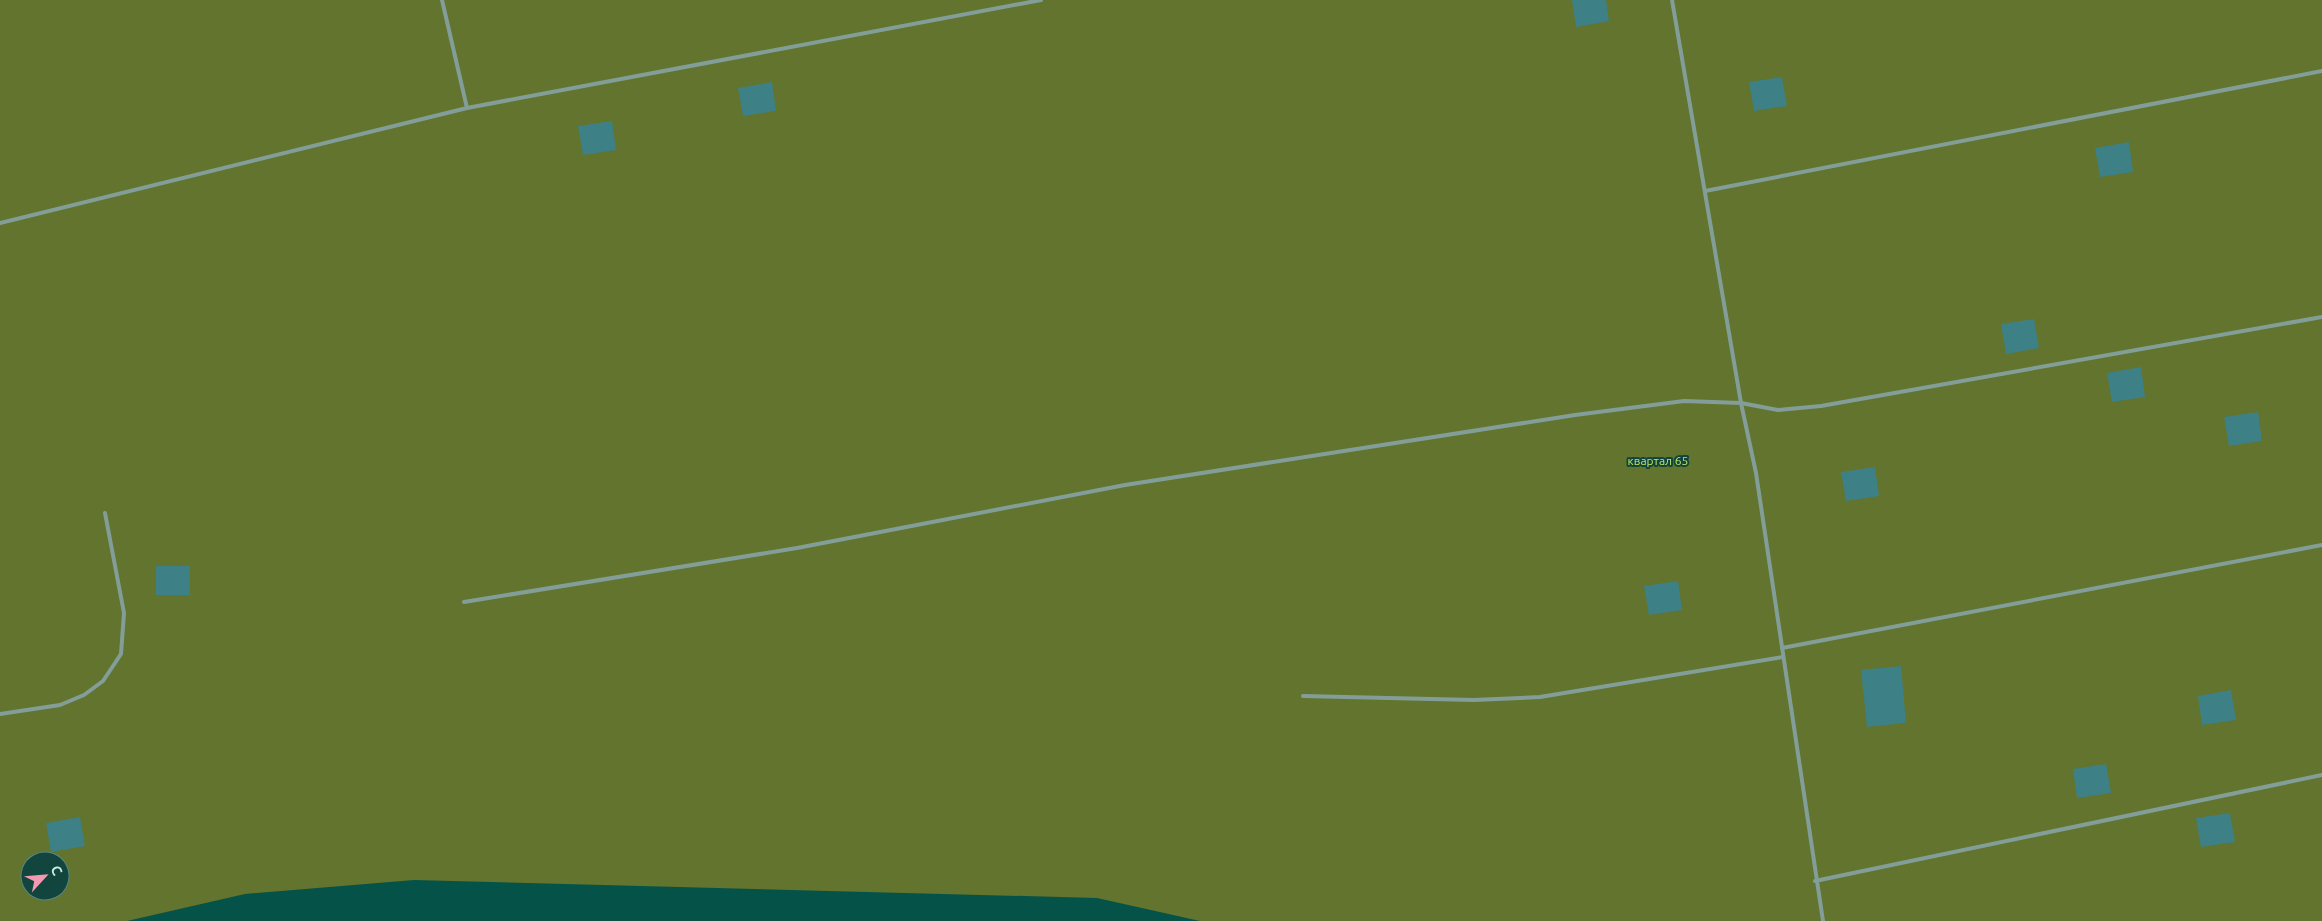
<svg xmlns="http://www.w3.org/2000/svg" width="2322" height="921" viewBox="0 0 2322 921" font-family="Ubuntu,sans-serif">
<rect width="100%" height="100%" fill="#055249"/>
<path fill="#62742e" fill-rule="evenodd" d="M0 0H2322V921H1200L1097 898 414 880 245 894 127 921H0ZM30 861H60V891H30Z"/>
<g fill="#3d8186">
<path d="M1572 0H1606L1609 21 1576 27Z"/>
<path d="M1782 77 1787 106 1754 111 1749 82Z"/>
<path d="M772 82 776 111 743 116 738 88Z"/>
<path d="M612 121 616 150 583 155 578 126Z"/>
<path d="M2129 142 2133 172 2100 177 2095 148Z"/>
<path d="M2034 319 2039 348 2006 354 2001 324Z"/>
<path d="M2141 367 2145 397 2112 402 2107 373Z"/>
<path d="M2258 412 2262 441 2229 446 2224 417Z"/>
<path d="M1875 467 1879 496 1846 501 1841 472Z"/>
<rect x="156" y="566" width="34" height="29"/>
<path d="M1678 581 1682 610 1649 615 1644 586Z"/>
<path d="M1901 666 1906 723 1867 727 1861 670Z"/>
<path d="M2231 690 2236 720 2202 725 2198 696Z"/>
<path d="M2106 764 2111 793 2077 798 2073 769Z"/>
<path d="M2230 813 2235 842 2201 847 2196 818Z"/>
<path d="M80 817 85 846 51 852 46 823Z"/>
</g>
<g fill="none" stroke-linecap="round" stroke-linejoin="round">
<g stroke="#839e99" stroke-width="4">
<path d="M442 0 467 108"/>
<path d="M1672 0 1741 403 1756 473 1823 921"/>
<path d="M1705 191 2322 71"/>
<path d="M0 223 467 108 1041 0"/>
<path d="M464 602 797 548 1125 485 1575 415 1684 401 1741 403 1778 410 1821 406 2322 317"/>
<path d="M1782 648 2322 545"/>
<path d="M1303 696 1474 700 1540 697 1783 657"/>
<path d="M0 714 60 705 84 695 103 681 121 654 124 613 105 513"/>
<path d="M1815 881 2322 775"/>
</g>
</g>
<g text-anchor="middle" stroke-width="4" stroke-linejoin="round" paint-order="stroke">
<g font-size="12" fill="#c1e460" stroke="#11453e">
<text x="1658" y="465">квартал 65</text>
</g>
</g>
<g transform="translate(45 876) rotate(64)"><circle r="24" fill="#11453e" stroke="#5b8780"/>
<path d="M0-4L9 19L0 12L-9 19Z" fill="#f19ab1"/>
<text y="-8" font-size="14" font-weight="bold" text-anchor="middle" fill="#cbebe4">С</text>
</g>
</svg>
